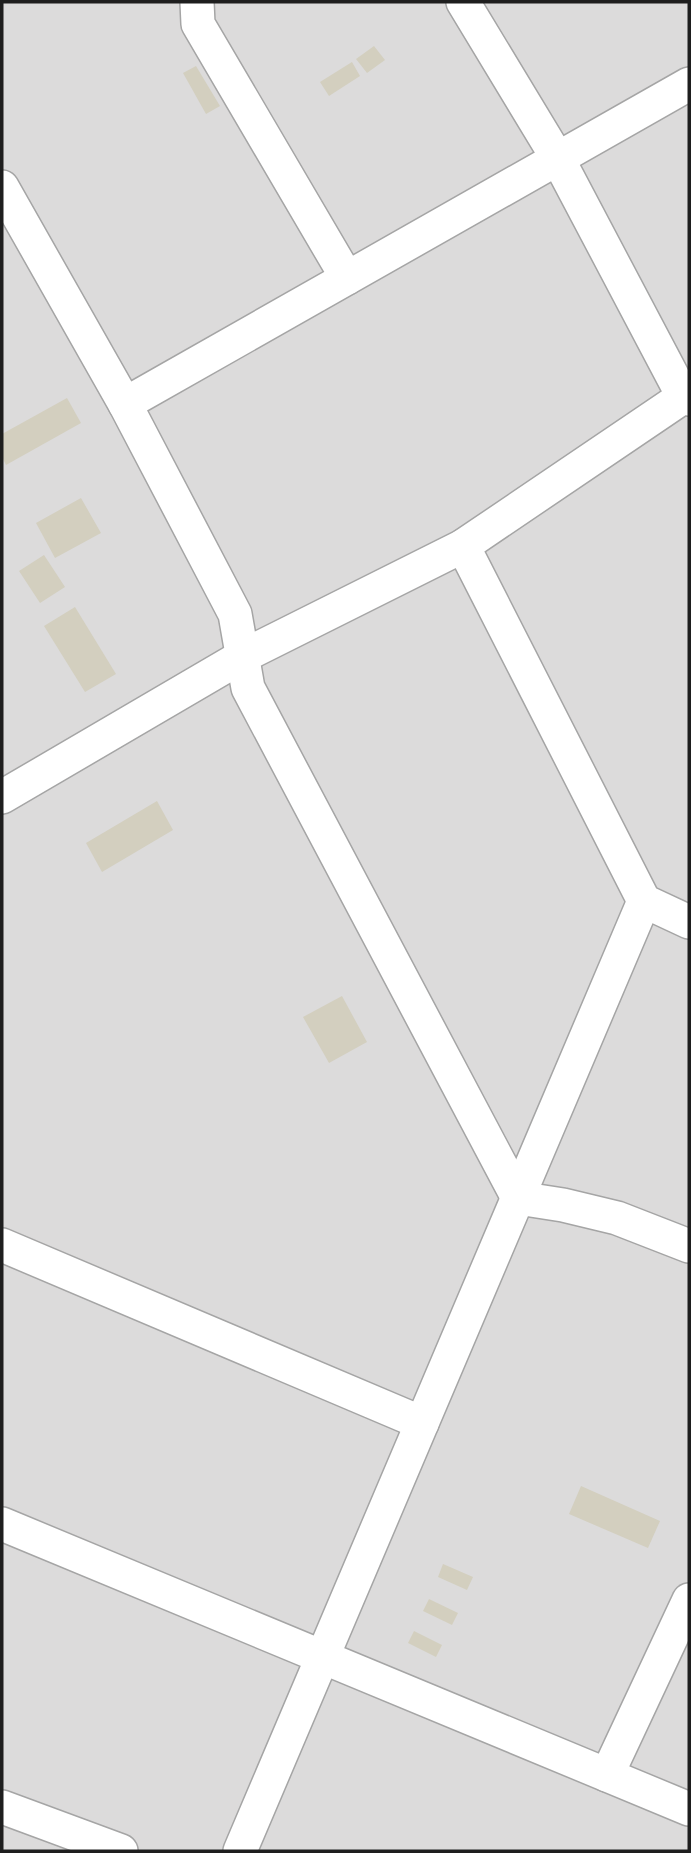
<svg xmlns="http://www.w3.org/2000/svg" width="691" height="1853" viewBox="0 0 691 1853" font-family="Commissioner,sans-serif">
<rect width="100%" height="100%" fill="#f0f0e3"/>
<rect fill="#dcdbdb" x="2" y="2" width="687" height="1849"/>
<g fill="#d3cfbf">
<path d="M374 46 385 60 367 73 356 59Z"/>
<path d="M352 62 360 76 329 96 320 82Z"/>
<path d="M196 66 220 106 206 114 183 73Z"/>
<path d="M67 398 81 423 6 465 2 457V434Z"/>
<path d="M81 498 101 533 55 558 36 523Z"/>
<path d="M44 555 65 587 40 603 19 571Z"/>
<path d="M75 607 116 674 85 692 44 626Z"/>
<path d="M157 801 173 830 102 872 86 843Z"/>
<path d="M342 996 367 1042 329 1063 303 1017Z"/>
<path d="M581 1486 660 1521 648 1548 569 1514Z"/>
<path d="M443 1564 473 1577 467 1590 438 1577Z"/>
<path d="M429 1599 458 1613 452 1625 423 1611Z"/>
<path d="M414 1631 442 1645 436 1657 408 1643Z"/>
</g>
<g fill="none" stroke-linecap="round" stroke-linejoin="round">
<defs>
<g id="street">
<path d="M197 2 198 24 347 278"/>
<path d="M463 2 558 159 683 396 689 399"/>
<path d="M2 187 125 404 235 614 248 688 518 1198 563 1205 617 1218 689 1246"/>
<path d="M125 404 689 84"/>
<path d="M463 546 644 901 689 922"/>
<path d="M2 797 243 656 463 546 689 393"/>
<path d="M2 1245 422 1423"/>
<path d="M2 1524 689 1809"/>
<path d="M607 1775 689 1600"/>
<path d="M2 1807 121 1851"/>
<path d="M240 1851 644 901"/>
</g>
</defs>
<use href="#street" stroke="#a5a5a5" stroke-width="36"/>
<use href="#street" stroke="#fff" stroke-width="33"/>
</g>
<rect width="691" height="1853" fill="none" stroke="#1e1e1e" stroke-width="7"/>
</svg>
